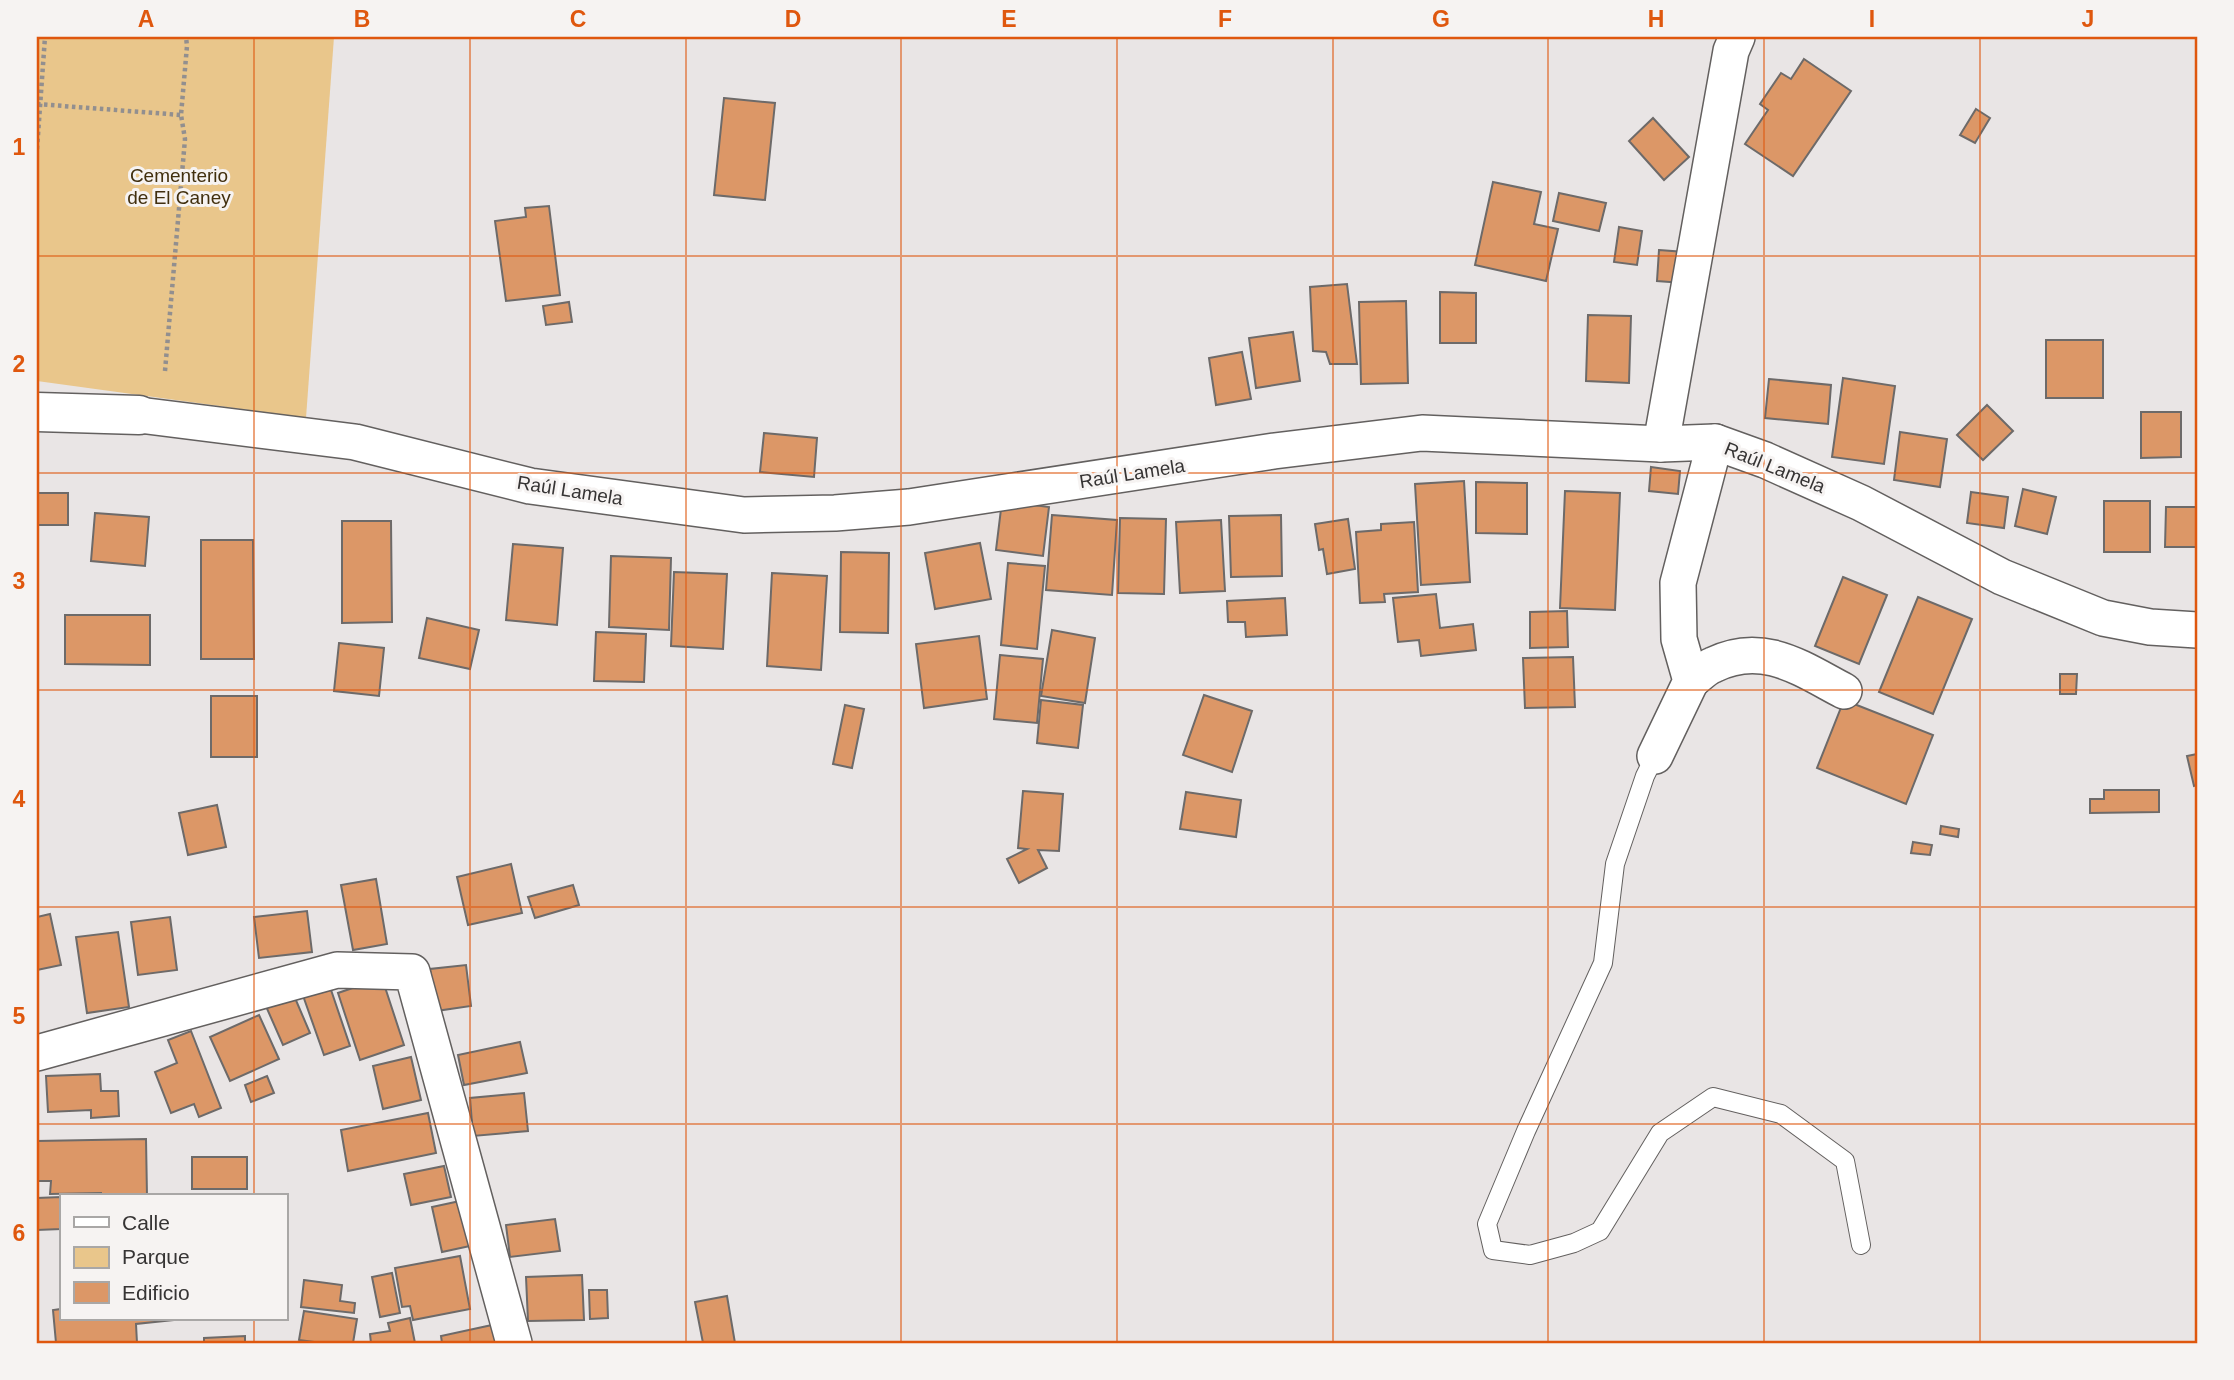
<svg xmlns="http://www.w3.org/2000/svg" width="2234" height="1380" viewBox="0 0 2234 1380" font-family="Arial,sans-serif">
<rect width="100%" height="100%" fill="#e9e5e5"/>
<path fill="#e9c68b" d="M37 37H334L306 418 37 381Z"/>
<g fill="#dc9767" stroke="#6d6a69" stroke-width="2">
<path d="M1804 59 1851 91 1793 176 1745 144 1768 110 1760 104 1781 73 1791 79Z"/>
<path d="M724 98 775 103 765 200 714 195Z"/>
<path d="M1976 109 1990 118 1975 143 1960 135Z"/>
<path d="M1653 118 1689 157 1664 180 1629 141Z"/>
<path d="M1493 182 1541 192 1534 224 1558 229 1546 281 1475 265Z"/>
<path d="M1559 193 1606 203 1599 231 1553 221Z"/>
<path d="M549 206 560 295 506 301 495 221 526 217 525 208Z"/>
<path d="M1619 227 1642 231 1637 265 1614 262Z"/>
<path d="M1659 250 1685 252 1683 283 1657 281Z"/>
<path d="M1347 284 1357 364H1330L1326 352 1313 351 1310 287Z"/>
<path d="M1440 292 1476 293V343H1440Z"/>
<path d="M1406 301 1408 383 1361 384 1359 302Z"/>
<path d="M569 302 572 322 546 325 543 306Z"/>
<path d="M1588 315 1631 316 1629 383 1586 381Z"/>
<path d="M1293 332 1300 381 1256 388 1249 338Z"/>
<rect x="2046" y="340" width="57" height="58"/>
<path d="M1242 352 1251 399 1216 405 1209 358Z"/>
<path d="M1843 378 1895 386 1884 464 1832 457Z"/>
<path d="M1769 379 1831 385 1828 424 1765 418Z"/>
<path d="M1987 405 2013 431 1983 460 1957 435Z"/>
<path d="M2141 412H2181V457L2141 458Z"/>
<path d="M1900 432 1947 439 1940 487 1894 480Z"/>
<path d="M764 433 817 438 814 477 760 472Z"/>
<path d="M1651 467 1680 471 1678 494 1649 491Z"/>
<path d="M1464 481 1470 582 1421 585 1415 484Z"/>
<path d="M1476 482 1527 483V534L1476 533Z"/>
<path d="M2023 489 2056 497 2047 534 2015 526Z"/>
<path d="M1565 491 1620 493 1615 610 1560 608Z"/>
<path d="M1971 492 2008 497 2004 528 1967 523Z"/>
<rect x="37" y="493" width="31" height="32"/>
<path d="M1002 501 1049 507 1043 556 996 550Z"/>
<rect x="2104" y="501" width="46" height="51"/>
<path d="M2166 507H2197V547H2165Z"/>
<path d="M95 513 149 517 145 566 91 561Z"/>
<path d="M1052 515 1117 520 1112 595 1046 590Z"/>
<path d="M1281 515 1282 576 1231 577 1229 516Z"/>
<path d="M1120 518 1166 519 1164 594 1118 593Z"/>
<path d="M1348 519 1355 569 1327 574 1323 549 1319 550 1315 524Z"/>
<path d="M1221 520 1225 591 1180 593 1176 522Z"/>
<path d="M342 521H391L392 622 342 623Z"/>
<path d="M1414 522 1418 592 1384 594 1385 602 1360 603 1356 532 1381 530V524Z"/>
<path d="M201 540H253L254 659H201Z"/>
<path d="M980 543 991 599 935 609 925 553Z"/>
<path d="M513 544 563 548 557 625 506 620Z"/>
<path d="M841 552 889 553 888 633 840 632Z"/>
<path d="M611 556 671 558 669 630 609 627Z"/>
<path d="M1008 563 1045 566 1037 649 1001 645Z"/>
<path d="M674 572 727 574 723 649 671 646Z"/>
<path d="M772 573 827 576 821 670 767 666Z"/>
<path d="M1843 577 1887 595 1859 664 1815 646Z"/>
<path d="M1436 594 1440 628 1473 624 1476 650 1421 656 1419 640 1398 642 1393 598Z"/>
<path d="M1918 597 1972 619 1933 714 1879 692Z"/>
<path d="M1285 598 1287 635 1246 637 1245 622H1228L1227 601Z"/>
<path d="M1567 611 1568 647 1530 648V612Z"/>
<path d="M65 615H150V665L65 664Z"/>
<path d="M427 618 479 630 470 669 419 658Z"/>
<path d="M1052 630 1095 638 1085 703 1041 696Z"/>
<path d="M596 632 646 634 644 682 594 681Z"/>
<path d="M979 636 987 699 924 708 916 644Z"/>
<path d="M339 643 384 648 379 696 334 691Z"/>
<path d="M1000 655 1043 659 1037 723 994 719Z"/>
<path d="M1573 657 1575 707 1525 708 1523 658Z"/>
<path d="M2060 674H2077L2076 694H2060Z"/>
<path d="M1204 695 1252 711 1232 772 1183 755Z"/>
<rect x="211" y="696" width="46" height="61"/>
<path d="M1041 700 1083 705 1078 748 1037 743Z"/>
<path d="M1844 700 1933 735 1906 804 1817 768Z"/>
<path d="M845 705 864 709 852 768 833 764Z"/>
<path d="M2197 754V785L2194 786 2187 756Z"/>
<path d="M2104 790H2159V812L2090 813V799H2104Z"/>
<path d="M1023 791 1063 794 1059 851 1038 850 1047 868 1019 883 1007 859 1027 849 1018 848Z"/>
<path d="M1186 792 1241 800 1236 837 1180 829Z"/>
<path d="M217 805 226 847 188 855 179 813Z"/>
<path d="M1941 826 1959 829 1958 837 1940 834Z"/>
<path d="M1913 842 1932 845 1930 855 1911 853Z"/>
<path d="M511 864 522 913 468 925 457 877Z"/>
<path d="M376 879 387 944 353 950 341 885Z"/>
<path d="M573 885 579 905 535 918 528 897Z"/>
<path d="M307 911 312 952 259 958 254 917Z"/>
<path d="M50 914 61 965 37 970V917Z"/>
<path d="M170 917 177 970 138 975 131 922Z"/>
<path d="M118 932 129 1007 87 1013 76 937Z"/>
<path d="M466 965 471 1006 436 1011 430 969Z"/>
<path d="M382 978 404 1045 360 1060 338 993Z"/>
<path d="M328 981 350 1046 324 1055 301 990Z"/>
<path d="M292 991 310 1033 283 1045 265 1004Z"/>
<path d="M259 1015 279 1059 230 1081 210 1037Z"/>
<path d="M191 1031 221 1108 199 1117 194 1104 171 1113 155 1072 177 1063 168 1040Z"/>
<path d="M520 1042 527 1073 464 1085 458 1055Z"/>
<path d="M411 1057 421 1100 383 1109 373 1066Z"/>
<path d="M100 1074 101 1091H118L119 1116 91 1118V1110L48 1112 46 1076Z"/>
<path d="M267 1076 274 1093 251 1102 245 1085Z"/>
<path d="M524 1093 528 1131 473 1136 470 1098Z"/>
<path d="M428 1113 436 1153 348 1171 341 1130Z"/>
<path d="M146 1139 147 1196H101V1193L50 1194 51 1181H38L37 1141Z"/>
<rect x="192" y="1157" width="55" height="32"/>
<path d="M444 1166 451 1197 411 1205 404 1174Z"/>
<path d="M61 1197V1229L37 1230V1198Z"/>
<path d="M460 1201 470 1246 442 1252 432 1207Z"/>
<path d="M555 1219 560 1251 510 1257 506 1225Z"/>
<path d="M460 1256 470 1309 413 1320 410 1306 402 1307 395 1268Z"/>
<path d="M392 1273 400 1313 380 1317 372 1277Z"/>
<path d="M582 1275 584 1320 528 1321 526 1277Z"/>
<path d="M304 1280 342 1285 340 1301 355 1303 354 1313 301 1307Z"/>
<path d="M589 1290H607L608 1318 590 1319Z"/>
<path d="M727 1296 735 1343H703L695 1302Z"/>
<path d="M61 1309V1319L174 1320 136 1324 137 1343H56L53 1310Z"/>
<path d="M304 1311 357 1319 353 1343H322L299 1340Z"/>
<path d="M410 1318 415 1343H371L370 1334 390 1331 388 1323Z"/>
<path d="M492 1325 496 1343H442L441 1336Z"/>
<path d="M245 1336V1343H204V1338Z"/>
</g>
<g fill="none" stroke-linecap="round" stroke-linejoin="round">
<defs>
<path id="service" d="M1655 756 1645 776 1615 864 1603 963 1526 1131 1487 1224 1493 1250 1530 1255 1574 1243 1600 1231 1660 1133 1713 1097 1781 1114 1845 1161 1861 1245"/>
<g id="minor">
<path d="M139 415 355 442 530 486 744 515 835 513 909 507 1274 451 1422 433 1661 444 1715 442 1765 460 1861 503 2002 577 2103 618 2150 627 2197 630"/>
<path d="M1661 444 1731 51 1737 37"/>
<path d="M1691 681C1698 676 1705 668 1713 665 1763 640 1802 669 1844 691"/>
<path d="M1655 756 1691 681 1679 639 1678 583 1715 442"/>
<path d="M37 1053 337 970 412 972 514 1343"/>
</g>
<path id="tertiary" d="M37 412 139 415"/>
</defs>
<use href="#service" stroke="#63605f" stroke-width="20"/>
<use href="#minor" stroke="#63605f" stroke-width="38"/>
<use href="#tertiary" stroke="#63605f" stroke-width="41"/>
<g stroke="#928f8f" stroke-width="4.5" stroke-dasharray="3.5 3.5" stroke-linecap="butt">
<path d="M37 104 181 115"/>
<path d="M37 149 45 37"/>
<path d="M165 371 185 139 181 115 187 46 186 37"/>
</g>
<use href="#service" stroke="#fff" stroke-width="18"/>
<use href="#minor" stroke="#fff" stroke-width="35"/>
<use href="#tertiary" stroke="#fff" stroke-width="38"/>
</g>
<path fill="none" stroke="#df570e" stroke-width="2" stroke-opacity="0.55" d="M254 37V1196M470 37V1343M686 37V1343M901 37V1343M1117 37V1343M1333 37V1343M1548 37V1343M1764 37V1343M1980 37V1343M37 256H2197M37 473H2197M37 690H2197M37 907H2197M37 1124H2197M254 1319V1343"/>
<g text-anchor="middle" stroke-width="6" stroke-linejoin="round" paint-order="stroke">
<g font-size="19" fill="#412f0e" stroke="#f6f3f2">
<text x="179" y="182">Cementerio<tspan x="179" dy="22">de El Caney</tspan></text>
</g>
<g font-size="19" fill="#363434" stroke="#f6f3f2">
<text transform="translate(1775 467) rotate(22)" y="7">Raúl Lamela</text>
<text transform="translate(1132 473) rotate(-9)" y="7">Raúl Lamela</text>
<text transform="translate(570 490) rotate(9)" y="7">Raúl Lamela</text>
</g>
</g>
<rect width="2234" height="1380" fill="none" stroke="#f6f3f2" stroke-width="77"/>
<rect x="60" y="1194" width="228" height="126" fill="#f6f3f2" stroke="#a9a7a6" stroke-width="2"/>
<rect x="74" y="1217" width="35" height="10" fill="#ffffff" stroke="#a9a7a6" stroke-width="2"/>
<text x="122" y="1230" font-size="21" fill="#363434">Calle</text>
<rect x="74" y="1247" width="35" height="21" fill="#e9c68b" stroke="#a9a7a6" stroke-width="2"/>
<text x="122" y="1264" font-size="21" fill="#363434">Parque</text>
<rect x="74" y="1282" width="35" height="21" fill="#dc9767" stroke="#a9a7a6" stroke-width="2"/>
<text x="122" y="1300" font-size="21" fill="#363434">Edificio</text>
<rect x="38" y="38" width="2158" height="1304" fill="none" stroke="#df570e" stroke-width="2.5"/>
<g font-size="23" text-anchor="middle" font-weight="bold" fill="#df570e">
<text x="146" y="27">A</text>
<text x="362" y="27">B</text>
<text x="578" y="27">C</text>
<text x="793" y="27">D</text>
<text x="1009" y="27">E</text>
<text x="1225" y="27">F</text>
<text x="1441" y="27">G</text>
<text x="1656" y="27">H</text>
<text x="1872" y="27">I</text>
<text x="2088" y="27">J</text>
<text x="19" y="155">1</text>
<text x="19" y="372">2</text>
<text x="19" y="589">3</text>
<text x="19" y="807">4</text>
<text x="19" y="1024">5</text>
<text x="19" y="1241">6</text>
</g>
</svg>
